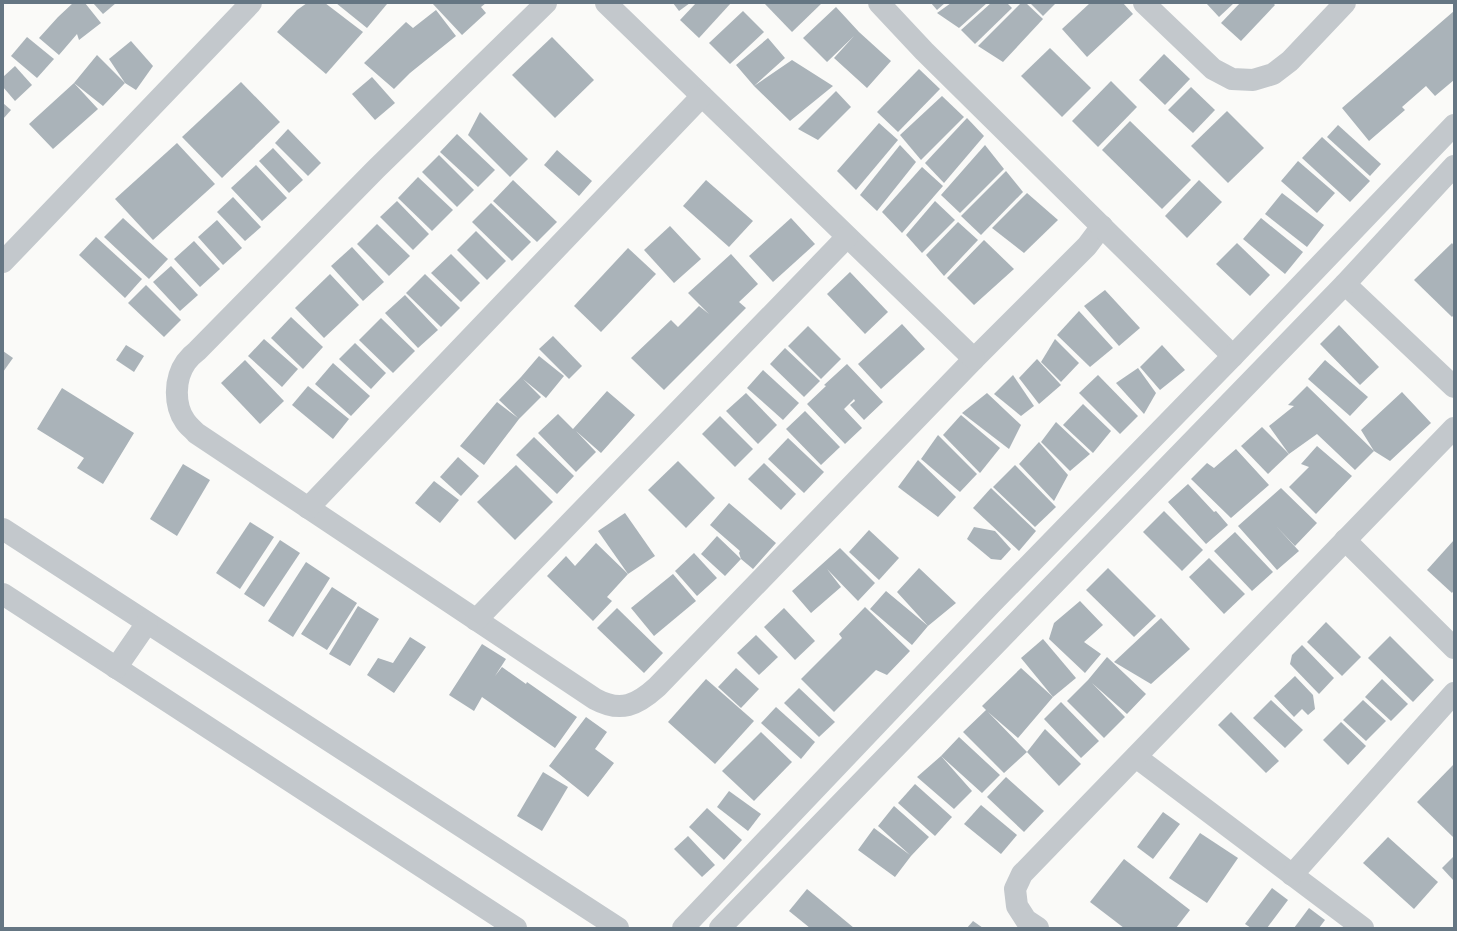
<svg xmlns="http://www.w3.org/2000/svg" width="1457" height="931" viewBox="0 0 1457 931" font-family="'Fira Sans',sans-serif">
<rect width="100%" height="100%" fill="#fafaf8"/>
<g fill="#aab3b9">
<path d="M73 3H85L101 23 79 40 77 34 59 55 39 38 58 17Z"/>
<path d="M93 3H116L103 14Z"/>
<path d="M307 3H325L363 32 326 74 277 32 297 10Z"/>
<path d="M336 3H386L387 4 367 28Z"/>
<path d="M432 3H486L481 7 486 13 462 35Z"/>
<path d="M673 3H690L679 11Z"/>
<path d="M696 3H731L699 38 680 20Z"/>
<path d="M764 3H822L792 32Z"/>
<path d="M931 3H945L937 10Z"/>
<path d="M951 3H987L959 28 937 13Z"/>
<path d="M991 3H1007L1012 8 975 44 961 30Z"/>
<path d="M1021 3H1026L1043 19 1003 62 978 46Z"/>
<path d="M1030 3H1056L1043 16Z"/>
<path d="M1090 3H1123L1133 14 1087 57 1062 29Z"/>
<path d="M1206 3H1234L1219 17Z"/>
<path d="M1240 3H1273L1275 5 1241 41 1221 23Z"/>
<path d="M836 7 859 32 891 61 867 88 834 58 854 36 827 62 803 38Z"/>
<path d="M436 10 456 36 410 73 394 89 364 63 406 22 413 28Z"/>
<path d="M743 11 764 32 730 64 709 43Z"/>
<path d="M1454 11V80L1435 96 1426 86 1402 107 1405 110 1369 141 1342 108Z"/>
<path d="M27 37 54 59 37 78 11 56Z"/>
<path d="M552 37 594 80 555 118 512 75Z"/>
<path d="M768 38 785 58 754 86 792 60 833 86 790 121 754 86 736 65Z"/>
<path d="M131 41 153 66 136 90 125 83 109 59Z"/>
<path d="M1050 48 1091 88 1062 117 1021 76Z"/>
<path d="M1164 54 1190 79 1165 105 1139 80Z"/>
<path d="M97 55 125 83 103 106 74 83 98 109 53 149 29 124 74 83Z"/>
<path d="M15 66 32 85 15 101 3 87V77Z"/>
<path d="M919 69 940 89 898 132 877 112Z"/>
<path d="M372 77 395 103 375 120 352 94Z"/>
<path d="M1111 81 1137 107 1098 147 1072 121Z"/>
<path d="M241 82 280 122 222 178 182 137Z"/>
<path d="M1191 87 1215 110 1193 133 1168 110Z"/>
<path d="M836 91 851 107 818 140 798 129Z"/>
<path d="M942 96 964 117 921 160 900 135Z"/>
<path d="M3 103 11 110 3 119Z"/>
<path d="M1227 111 1264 148 1228 183 1191 146Z"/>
<path d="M480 112 528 159 510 177 468 135Z"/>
<path d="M967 118 984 136 944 183 925 163Z"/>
<path d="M1130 121 1191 180 1162 209 1102 150Z"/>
<path d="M879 123 898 140 856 190 837 171Z"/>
<path d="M1338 125 1381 164 1370 176 1327 137Z"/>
<path d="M288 129 321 163 308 176 275 143Z"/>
<path d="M457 134 495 170 478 187 440 152Z"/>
<path d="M1322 137 1370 181 1350 202 1302 158Z"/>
<path d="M177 143 215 184 153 240 115 199Z"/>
<path d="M900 145 916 162 877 211 860 195Z"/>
<path d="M985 145 1004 169 960 213 941 195Z"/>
<path d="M273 148 303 180 289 193 259 161Z"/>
<path d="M557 150 592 181 579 196 544 165Z"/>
<path d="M439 155 474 190 457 207 422 172Z"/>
<path d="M1298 161 1335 193 1317 213 1281 181Z"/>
<path d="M256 165 287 198 262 221 231 188Z"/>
<path d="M922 167 943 186 902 233 882 212Z"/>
<path d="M1006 171 1023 192 981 235 961 216Z"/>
<path d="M418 177 453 210 432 231 398 198Z"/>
<path d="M513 180 557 222 537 242 493 201Z"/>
<path d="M706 180 753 221 729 247 683 206Z"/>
<path d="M1199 180 1222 202 1187 238 1165 216Z"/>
<path d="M1027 193 1058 220 1024 253 992 228Z"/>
<path d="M1282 193 1324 225 1307 247 1265 214Z"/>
<path d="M233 197 261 227 245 241 217 212Z"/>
<path d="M397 201 429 234 413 250 380 217Z"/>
<path d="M935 201 955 220 922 253 906 235Z"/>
<path d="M491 203 531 242 512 261 472 222Z"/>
<path d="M123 218 168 259 149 279 104 237Z"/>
<path d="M791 218 815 244 773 282 749 256Z"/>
<path d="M1261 218 1303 252 1285 274 1243 239Z"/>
<path d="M217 220 242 248 223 265 198 237Z"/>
<path d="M958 222 978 240 944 276 926 255Z"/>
<path d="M377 224 410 256 389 276 357 244Z"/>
<path d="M670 226 701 259 674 283 644 250Z"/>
<path d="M476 231 506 261 487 280 457 250Z"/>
<path d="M96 237 142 279 125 298 79 255Z"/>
<path d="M984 240 1014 269 974 305 947 278Z"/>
<path d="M194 241 220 269 200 287 174 259Z"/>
<path d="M1237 243 1270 275 1250 296 1216 264Z"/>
<path d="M1452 243 1454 246V315L1452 317 1414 280Z"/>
<path d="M352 247 384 282 363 301 331 266Z"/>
<path d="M628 248 656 274 601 332 574 306Z"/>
<path d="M451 254 480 283 461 302 431 273Z"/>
<path d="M731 254 758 284 739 302 746 308 664 390 631 358 671 320 678 327 699 306 709 314 688 293Z"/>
<path d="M171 266 198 295 180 311 153 282Z"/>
<path d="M850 272 888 312 865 334 827 294Z"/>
<path d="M330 274 359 305 324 338 295 308Z"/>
<path d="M425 274 460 308 441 327 406 293Z"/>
<path d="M146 285 181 320 164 337 128 303Z"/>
<path d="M1105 290 1140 328 1119 346 1084 306Z"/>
<path d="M405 295 438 330 418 348 385 313Z"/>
<path d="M1079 311 1113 348 1090 367 1057 335Z"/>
<path d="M291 317 323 347 303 369 271 338Z"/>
<path d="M381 318 415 351 393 373 359 340Z"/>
<path d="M902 324 925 349 881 389 858 364Z"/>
<path d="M1339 325 1379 367 1360 385 1320 344Z"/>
<path d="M808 326 841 359 821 379 788 346Z"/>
<path d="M553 336 582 366 569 379 539 349Z"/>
<path d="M264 339 298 369 282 387 248 356Z"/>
<path d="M1055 339 1079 363 1061 382 1041 362Z"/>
<path d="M355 343 386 373 371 389 339 359Z"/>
<path d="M126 345 144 356 134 372 116 360Z"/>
<path d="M1162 345 1185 370 1160 390 1140 367Z"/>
<path d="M785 348 820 381 804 397 770 364Z"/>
<path d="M3 351 13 358 3 372Z"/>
<path d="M539 356 564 376 546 398 523 379 541 397 519 419 484 465 460 446 497 402 518 418 499 400 521 377Z"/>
<path d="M1037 359 1061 385 1039 404 1019 378Z"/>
<path d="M245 360 284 401 260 424 221 383Z"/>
<path d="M1325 360 1368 397 1350 416 1308 379Z"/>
<path d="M333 363 370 396 351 416 315 384Z"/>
<path d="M847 364 883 402 864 420 850 405 855 401 854 399 844 409 862 428 845 444 807 404 826 386 824 385Z"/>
<path d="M1138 368 1156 393 1144 414 1116 383Z"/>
<path d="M763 370 799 403 783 420 747 388Z"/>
<path d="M1013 375 1034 406 1021 416 994 394Z"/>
<path d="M1098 375 1138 416 1120 434 1079 393Z"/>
<path d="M308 386 349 419 333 439 292 405Z"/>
<path d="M1307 386 1374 451 1361 430 1402 392 1431 423 1390 461 1374 451 1355 470 1317 434 1289 454 1269 426 1294 406 1288 405Z"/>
<path d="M62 388 134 433 103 484 77 468 84 458 37 429Z"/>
<path d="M607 391 635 415 601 453 576 431 596 452 576 472 538 433 558 414 573 429Z"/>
<path d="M746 393 777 425 758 444 726 411Z"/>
<path d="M987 393 1021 425 1009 449 962 413Z"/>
<path d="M1083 404 1111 431 1093 453 1063 425Z"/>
<path d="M805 411 840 447 821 465 786 429Z"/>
<path d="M961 415 1000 448 980 473 943 435Z"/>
<path d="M720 416 753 449 735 467 702 434Z"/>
<path d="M1056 422 1090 454 1070 471 1041 442Z"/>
<path d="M1262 427 1289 454 1268 474 1241 446Z"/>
<path d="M938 435 977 474 960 492 921 459Z"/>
<path d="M534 437 574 476 557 494 516 455Z"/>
<path d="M788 438 824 472 804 493 768 459Z"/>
<path d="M1039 442 1068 475 1054 501 1019 464Z"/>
<path d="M1317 446 1352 476 1316 514 1289 487 1309 467 1301 464Z"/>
<path d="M1236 449 1269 485 1231 518 1191 479 1207 463 1214 468Z"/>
<path d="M458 457 479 476 461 496 440 477Z"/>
<path d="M918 460 956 497 938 517 898 487Z"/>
<path d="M678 461 715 498 686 528 648 490Z"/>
<path d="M764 463 796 494 781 510 748 479Z"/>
<path d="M183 464 210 480 177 536 150 519Z"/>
<path d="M516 465 553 502 515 540 477 502Z"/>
<path d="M1015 465 1056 507 1035 527 993 487Z"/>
<path d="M434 481 459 500 440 523 415 503Z"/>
<path d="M1188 484 1214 512 1216 511 1228 525 1206 544 1168 502Z"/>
<path d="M991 488 1036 531 1019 551 973 508Z"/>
<path d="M1281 488 1317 523 1295 546 1276 526 1299 551 1277 570 1238 526Z"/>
<path d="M729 503 776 543 753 569 741 559 725 576 701 554 717 536 741 559 739 553 740 551 710 525Z"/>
<path d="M1164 511 1203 550 1182 571 1143 532Z"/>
<path d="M625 513 655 556 628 574 598 531Z"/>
<path d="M250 522 274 537 240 589 216 573Z"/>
<path d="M974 527 995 531 1011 549 1001 560 991 559 967 539Z"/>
<path d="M869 530 899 558 879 580 849 552Z"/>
<path d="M1235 532 1273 572 1252 591 1214 551Z"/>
<path d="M280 540 300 553 264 607 244 594Z"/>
<path d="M1454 540V590L1452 593 1427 570Z"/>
<path d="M596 543 628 574 607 597 612 601 593 621 547 576 566 556 575 566Z"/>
<path d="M840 548 875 583 858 601 827 569 841 587 811 613 792 591Z"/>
<path d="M694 553 717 578 697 596 675 571Z"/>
<path d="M1209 558 1245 594 1224 614 1189 577Z"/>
<path d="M306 562 330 578 293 637 268 621Z"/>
<path d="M919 568 956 603 928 626 912 645 870 609 886 591 928 626 897 592Z"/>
<path d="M1108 568 1156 616 1134 637 1086 590Z"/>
<path d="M673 574 696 601 654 636 631 608Z"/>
<path d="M332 587 357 603 327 650 301 634Z"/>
<path d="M1080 601 1103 625 1084 642 1101 654 1085 673 1049 639 1054 623Z"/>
<path d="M358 606 379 619 350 666 329 654Z"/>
<path d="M865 607 910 651 887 675 876 670 834 712 801 679 842 638 839 634Z"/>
<path d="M617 608 663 653 644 673 597 628Z"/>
<path d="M784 608 815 641 795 660 764 627Z"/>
<path d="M1161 618 1190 649 1151 684 1114 662Z"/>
<path d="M1326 622 1361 657 1342 676 1307 642Z"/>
<path d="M756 635 778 657 759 675 737 653Z"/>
<path d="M1390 636 1434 680 1413 702 1368 658Z"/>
<path d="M410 637 426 647 394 693 367 675 378 658 393 663Z"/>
<path d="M1043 639 1076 678 1053 697 1021 658Z"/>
<path d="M482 644 506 659 495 676 502 667 526 684 527 682 577 717 555 748 482 697 474 711 449 695Z"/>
<path d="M1302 645 1334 678 1319 694 1290 664 1292 655Z"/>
<path d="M1107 657 1146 694 1127 714 1092 683 1125 717 1104 738 1067 701 1088 680Z"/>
<path d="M736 668 759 689 741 708 718 687Z"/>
<path d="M1021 668 1053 697 1018 738 988 712 1027 752 1004 773 963 732 986 710 982 706Z"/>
<path d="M1295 676 1313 695 1315 709 1308 715 1302 709 1294 717 1274 696Z"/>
<path d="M706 679 754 721 715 764 668 722Z"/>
<path d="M1382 679 1408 704 1391 721 1365 697Z"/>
<path d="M799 688 835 722 819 737 784 703Z"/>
<path d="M1271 700 1303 730 1285 748 1253 718Z"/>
<path d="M1363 700 1386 721 1366 741 1343 720Z"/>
<path d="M1061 702 1099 741 1081 758 1044 719Z"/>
<path d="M776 707 815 742 801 759 761 723Z"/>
<path d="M1231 712 1279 761 1266 773 1218 725Z"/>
<path d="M586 717 607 732 595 749 614 763 588 797 549 766Z"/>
<path d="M1341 722 1366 746 1348 765 1323 740Z"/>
<path d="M1045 729 1081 764 1059 786 1027 752Z"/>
<path d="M761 732 792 762 754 801 722 771Z"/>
<path d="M959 737 1000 775 982 793 941 756 972 791 954 809 917 777 941 756Z"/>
<path d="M1454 764V838L1417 802Z"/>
<path d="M543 772 568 787 542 831 517 816Z"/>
<path d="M1006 777 1044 811 1024 832 987 797Z"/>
<path d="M915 784 952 817 935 836 898 803Z"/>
<path d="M729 791 761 814 748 831 717 807Z"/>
<path d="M981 805 1017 835 1001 854 964 824Z"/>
<path d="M894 806 929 837 911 856 895 877 858 850 874 828 910 855 878 826Z"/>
<path d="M707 808 742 840 724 860 689 827Z"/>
<path d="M1163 812 1180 824 1153 859 1137 847Z"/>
<path d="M1200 833 1238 858 1207 903 1169 878Z"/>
<path d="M688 836 715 865 702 877 674 849Z"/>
<path d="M1388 837 1438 882 1414 909 1363 863Z"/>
<path d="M1454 856V881L1442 868Z"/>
<path d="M1124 859 1190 910 1176 928H1124L1090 902Z"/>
<path d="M1272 888 1288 900 1267 928H1251L1245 924Z"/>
<path d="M807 889 854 928H810L789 911Z"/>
<path d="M1309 908 1325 920 1319 928H1294Z"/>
<path d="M973 921 983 928H967Z"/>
</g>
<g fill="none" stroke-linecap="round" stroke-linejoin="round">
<g stroke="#c3c8cc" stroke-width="22">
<path d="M546 3 376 169 197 351C193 354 189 358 186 362 174 379 174 405 185 421 188 426 193 429 196 433L595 699C621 713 637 705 657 687L974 359 1087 246 1102 226"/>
<path d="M606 3 974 359"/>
<path d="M879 3 924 51 1233 356"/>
<path d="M1144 3 1213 69 1232 79 1253 80 1273 74 1290 61 1345 3"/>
<path d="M3 262 251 3"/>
<path d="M1345 284 1454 387"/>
<path d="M308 508 702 96"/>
<path d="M3 529 618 928"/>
<path d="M1345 540 1454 648"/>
<path d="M3 594 516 928"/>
<path d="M476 620 847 237"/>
<path d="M116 668 147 623"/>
<path d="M1136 757 1363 928"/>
<path d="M1292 875 1454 693"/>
<path d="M683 928 991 604 1233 356 1454 125"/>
<path d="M720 928 1345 284 1454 166"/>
<path d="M1038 928 1026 920 1017 906 1015 889 1022 874 1454 428"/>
</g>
</g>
<rect width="1457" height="931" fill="none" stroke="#657683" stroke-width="8"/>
</svg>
